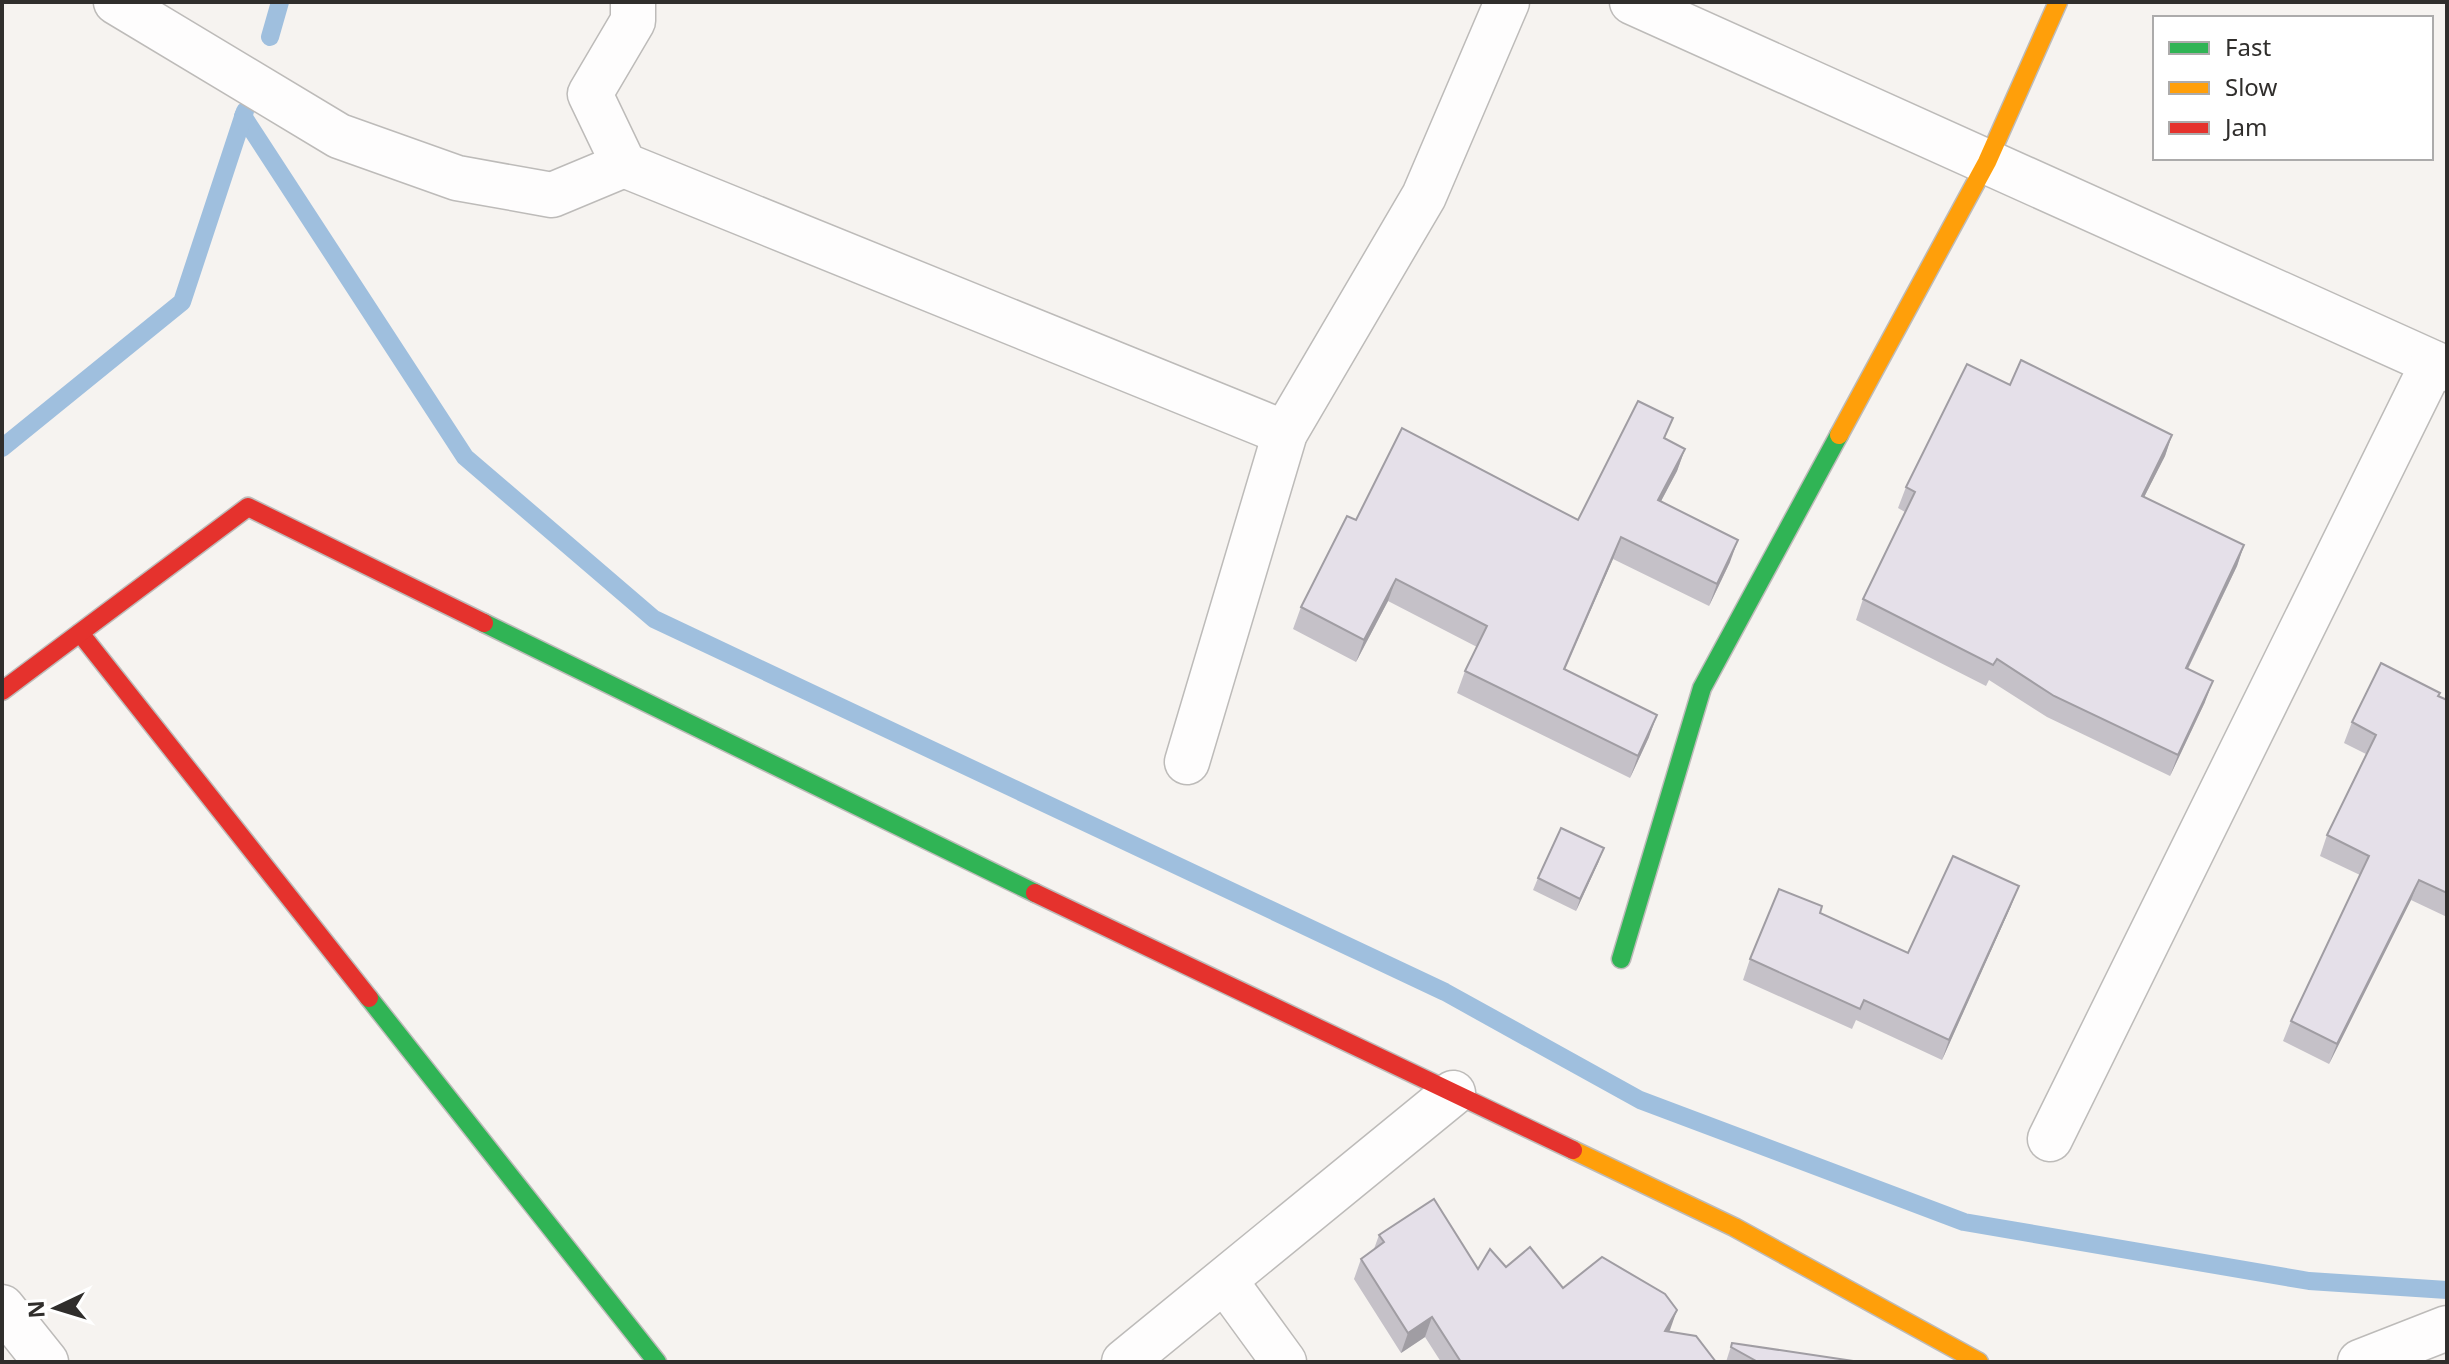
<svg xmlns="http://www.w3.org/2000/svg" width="2449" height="1364" viewBox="0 0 2449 1364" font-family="'Noto Sans',sans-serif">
<rect width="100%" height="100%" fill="#f6f3f0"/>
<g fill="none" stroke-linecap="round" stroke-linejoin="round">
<g stroke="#9fbfde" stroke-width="18">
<path d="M270 37 280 2"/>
<path d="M243 116 465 457 654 619 1445 992 1640 1100 1964 1222 2309 1281 2447 1290"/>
<path d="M2 448 182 302 245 111"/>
</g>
<defs>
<g id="street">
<path d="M116 2 339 136 457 178 552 195 624 165"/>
<path d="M633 2V21L590 94 624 165 1285 433"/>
<path d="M1632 2 2447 369"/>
<path d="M1187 762 1285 433 1424 196 1507 2"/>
<path d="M2050 1139 2433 363"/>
<path d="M1225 1281 1284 1362"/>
<path d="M2 1307 46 1362"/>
<path d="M1124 1362 1453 1093"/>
<path d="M2360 1362 2447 1328"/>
</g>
<g id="fast">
<path d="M484 623 1035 893"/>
<path d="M1621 959 1702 688 1839 435"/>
<path d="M369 998 657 1362"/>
</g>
<g id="slow">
<path d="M1839 435 1987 162 2058 2"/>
<path d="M1573 1150 1734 1227 1979 1362"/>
</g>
<g id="jam">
<path d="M80 633 369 998"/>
<path d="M2 691 248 507 484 623"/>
<path d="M1035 893 1573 1150"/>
</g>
</defs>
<use href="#street" stroke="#bdbbb9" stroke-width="47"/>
<use href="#fast" stroke="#bdbbb9" stroke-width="21"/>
<use href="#slow" stroke="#bdbbb9" stroke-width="21"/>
<use href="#jam" stroke="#bdbbb9" stroke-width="21"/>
<use href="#street" stroke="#fefdfd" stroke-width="44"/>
<use href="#fast" stroke="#30b455" stroke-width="18"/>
<use href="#slow" stroke="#ff9f0a" stroke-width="18"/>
<use href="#jam" stroke="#e5322d" stroke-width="18"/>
</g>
<g fill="#c5c1c8">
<path d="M2010 385 2172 435 2165 456 2144 497 2244 545 2237 566 2188 669 2205 702 2170 776 2047 717 1989 680 1986 686 1856 620 1863 599 1905 512 1898 508 1906 487Z"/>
<path d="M1665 439 1685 449 1677 471 1661 501 1730 562 1709 606 1613 559 1565 670 1649 737 1630 778 1457 693 1465 671 1477 647 1388 601 1356 662 1293 629 1301 607 1356 520H1578Z"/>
<path d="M2439 696 2447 700V917L2411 900 2329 1064 2283 1041 2291 1021 2360 875 2320 856 2327 835 2366 754 2344 743 2352 722Z"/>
<path d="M1599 861 1576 911 1533 890 1538 878Z"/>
<path d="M2011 906 1942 1060 1856 1020 1852 1029 1743 980 1750 959 1820 913 1908 953Z"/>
<path d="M1379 1235 1478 1269 1506 1267 1669 1332 1716 1362H1441L1425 1337 1401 1353 1354 1279 1361 1259 1374 1249Z"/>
<path d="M1732 1343 1860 1362H1726Z"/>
</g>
<g fill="#a09da3">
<path d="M2172 435 2165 456 2134 517 2142 496Z"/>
<path d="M1685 449 1677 471 1650 522 1658 500Z"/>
<path d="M1621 537 1613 559 1555 691 1564 669Z"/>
<path d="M1738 540 1730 562 1709 606 1717 584Z"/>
<path d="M2244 545 2237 566 2178 689 2186 668Z"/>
<path d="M1396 579 1388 601 1356 662 1364 640Z"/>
<path d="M2213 681 2205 702 2170 776 2178 755Z"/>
<path d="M1657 715 1649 737 1630 778 1638 756Z"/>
<path d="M1604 848 1599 861 1576 911 1580 899Z"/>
<path d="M2419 880 2411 900 2329 1064 2337 1044Z"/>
<path d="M2019 886 2011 906 1942 1060 1949 1040Z"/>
<path d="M1677 1310 1670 1330 1658 1351 1665 1331Z"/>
<path d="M1432 1317 1425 1337 1401 1353 1408 1333Z"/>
</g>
<g fill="#e5e0e9" stroke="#a09da3" stroke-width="2">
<path d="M2021 360 2172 435 2142 496 2244 545 2186 668 2213 681 2178 755 2054 696 1997 659 1993 665 1863 599 1915 492 1906 487 1967 364 2010 385Z"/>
<path d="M1638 401 1673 418 1664 438 1685 449 1658 500 1738 540 1717 584 1621 537 1564 669 1657 715 1638 756 1465 671 1487 626 1396 579 1364 640 1301 607 1347 516 1356 520 1402 428 1578 520Z"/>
<path d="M2381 663 2440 693 2438 696 2447 700V893L2419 880 2337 1044 2291 1021 2369 856 2327 835 2376 735 2352 722Z"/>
<path d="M1561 828 1604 848 1580 899 1538 878Z"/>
<path d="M1953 856 2019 886 1949 1040 1864 1000 1860 1009 1750 959 1779 889 1822 906 1820 913 1908 953Z"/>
<path d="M1434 1199 1478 1269 1490 1249 1506 1267 1530 1247 1563 1288 1602 1257 1665 1294 1677 1310 1665 1331 1696 1336 1716 1362H1461L1432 1317 1408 1333 1361 1259 1384 1242 1379 1235Z"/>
<path d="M1732 1343 1860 1362H1758L1731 1347Z"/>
</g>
<rect width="2449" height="1364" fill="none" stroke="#302e2c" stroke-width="8"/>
<rect x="2153" y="16" width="280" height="144" fill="#ffffff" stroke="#acabab" stroke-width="2"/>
<rect x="2169" y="42" width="40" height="12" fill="#30b455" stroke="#acabab" stroke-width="2"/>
<text x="2225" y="56" font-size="24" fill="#302e2c">Fast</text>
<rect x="2169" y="82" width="40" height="12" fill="#ff9f0a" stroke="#acabab" stroke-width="2"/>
<text x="2225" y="96" font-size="24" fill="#302e2c">Slow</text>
<rect x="2169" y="122" width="40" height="12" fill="#e5322d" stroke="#acabab" stroke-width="2"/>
<text x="2225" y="136" font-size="24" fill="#302e2c">Jam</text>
<g transform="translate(56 1308) rotate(266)" stroke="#ffffff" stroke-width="6" paint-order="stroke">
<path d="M0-6L14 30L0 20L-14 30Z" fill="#302e2c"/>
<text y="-12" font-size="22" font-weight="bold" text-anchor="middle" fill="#302e2c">N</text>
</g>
</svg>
